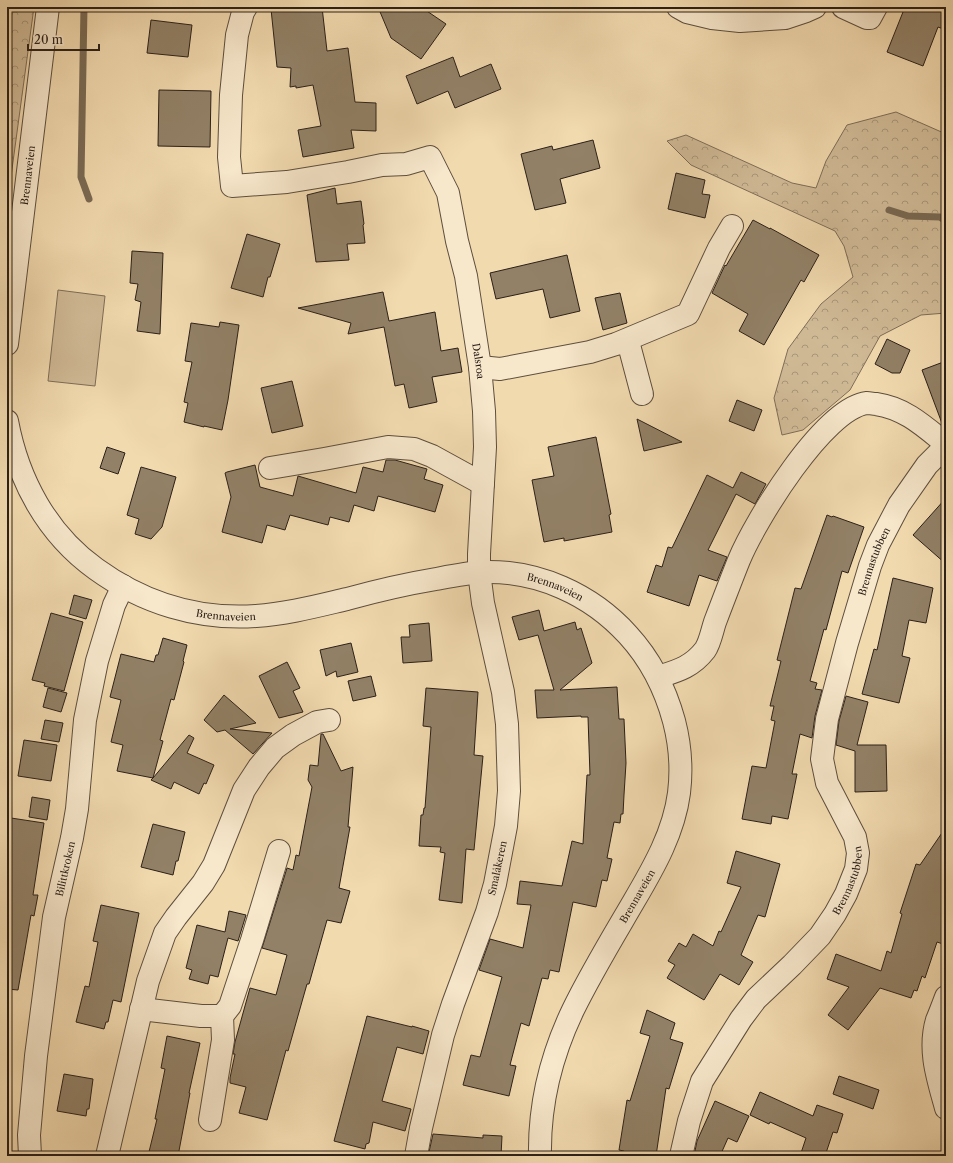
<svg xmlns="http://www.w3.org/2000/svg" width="953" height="1163" viewBox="0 0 953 1163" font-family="'Libre Caslon Text',serif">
<defs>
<pattern id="forest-crowns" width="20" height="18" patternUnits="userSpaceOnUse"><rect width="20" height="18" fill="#d0ba96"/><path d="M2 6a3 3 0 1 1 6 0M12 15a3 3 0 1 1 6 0" fill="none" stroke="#a9977a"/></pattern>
</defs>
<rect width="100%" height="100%" fill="#f2daaf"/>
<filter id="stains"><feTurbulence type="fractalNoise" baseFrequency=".005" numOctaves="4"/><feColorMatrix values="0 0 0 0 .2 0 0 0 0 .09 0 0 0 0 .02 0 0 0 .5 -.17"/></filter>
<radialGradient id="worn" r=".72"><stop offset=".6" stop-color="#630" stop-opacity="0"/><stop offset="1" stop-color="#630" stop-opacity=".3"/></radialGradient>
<g fill="url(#forest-crowns)" stroke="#7e6d58">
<path d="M7 7H34L7 206Z"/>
<path d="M896 112 946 134V313L921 315 880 336 850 390 803 430 782 435 774 398 788 349 821 304 853 277 844 246 835 231 691 165 667 141 686 135 792 183 816 188 826 161 847 125Z"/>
</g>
<path fill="#d0ba96" stroke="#7e6d58" d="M58 290 105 296 95 386 48 381Z"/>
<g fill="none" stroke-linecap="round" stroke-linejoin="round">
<g stroke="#7a6a54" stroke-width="7">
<path d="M84 7 81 177 89 199"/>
<path d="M889 210 908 216 940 217 946 221"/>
</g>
</g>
<g fill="#928167" stroke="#2b2019">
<path d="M286 7H322L327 51 348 48 355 102 376 103V131L351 130 354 148 303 157 298 130 321 126 313 85 296 88V86L290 87 291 68 277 67 271 9Z"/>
<path d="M378 7H421L446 24 421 59 391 38Z"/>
<path d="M891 7H946V30L938 27 923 66 887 52 903 12Z"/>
<path d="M151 20 192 25 188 57 147 53Z"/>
<path d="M453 57 460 77 491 64 501 89 455 108 448 91 417 104 406 76Z"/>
<path d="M159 90 211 91 210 147 158 146Z"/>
<path d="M593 140 600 168 560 179 566 203 535 210 521 154 552 146 553 150Z"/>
<path d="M676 173 705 180 702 194 710 195 705 218 668 209Z"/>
<path d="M335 188 337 204 361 201 364 224 363 225 365 243 347 244 349 260 316 262 307 195Z"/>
<path d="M753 220 770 229V228L819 255 804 282 801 280 764 345 739 331 748 314 712 293 725 265 726 266Z"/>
<path d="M247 234 280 244 270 277H268L263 297 231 288Z"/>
<path d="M132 251 163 253 160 334 137 331 141 302 135 300 138 284 130 283Z"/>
<path d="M567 255 580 311 550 318 543 289 496 299 490 273Z"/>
<path d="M383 292 389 321 435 312 441 351 458 348 462 372 432 377 437 402 409 408 404 384 395 386 384 327 348 334 351 323 298 308Z"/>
<path d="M620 293 627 323 603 330 595 298Z"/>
<path d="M220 322 239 325 228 400 222 430 204 426V427L184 422 188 403 184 402 192 362 185 361 191 323 219 327Z"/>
<path d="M887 339 910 350 900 373H892L875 364Z"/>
<path d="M946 361V428L943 426 922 370Z"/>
<path d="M292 381 303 426 272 433 261 388Z"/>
<path d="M737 400 762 410 754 431 729 421Z"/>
<path d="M637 419 682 442 644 451Z"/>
<path d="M596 437 611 514 609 515 612 532 564 541V538L544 542 532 480 554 476 548 447Z"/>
<path d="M107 447 125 453 118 474 100 468Z"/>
<path d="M386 460H395L427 469 424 479 443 485 435 512 378 496 374 511 354 505 349 522 330 517 328 525 290 515 285 530 267 525 262 543 222 532 231 497 225 473 227 472 255 465 260 487 293 496 298 476 356 493 363 467 383 472Z"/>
<path d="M141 467 176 477 162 527 151 539 135 534 139 519 127 515Z"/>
<path d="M741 472 766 484 755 504 736 494 708 550 727 557 717 581 699 575 689 606 647 592 656 565 662 567 668 547 672 548 707 475 733 488Z"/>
<path d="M946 498V564L913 535Z"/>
<path d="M827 515 832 517 833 516 864 527 848 573 842 571 826 630 824 629 810 681 817 683 815 689 822 690 815 716 812 738 800 734 792 774H797L788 819 772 816 771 824 742 819 752 766 766 768 775 721 771 720 774 706H770L781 661 777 660 795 588 801 589Z"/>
<path d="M893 578 933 588 926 623 909 620 902 656 910 658 899 703 862 694 874 649 877 650Z"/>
<path d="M74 595 92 600 86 619 69 614Z"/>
<path d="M539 610 544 631 575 622 577 630 581 628 592 663 560 690 617 687 619 719H624L626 763 624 795 623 814H621L620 823 614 822 607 858 612 859 607 881 602 880 596 907 573 902 559 972 550 970 548 979 542 978 529 1026 521 1023 510 1065 516 1066 509 1096 463 1085 471 1055 480 1057 502 977 479 970 490 939 523 948 531 905 517 904 520 881 562 886 572 841 583 844 587 775H590L588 717H581V716L537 718 535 690H554L538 635 519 640 512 617Z"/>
<path d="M51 613 83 622 64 691 44 686 45 683 32 680Z"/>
<path d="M429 623 432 661 403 663 401 637H410L409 625Z"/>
<path d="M163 638 187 645 183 661 184 662 174 700 171 699 160 740 163 741 153 778 189 735 194 738 187 753 214 765 206 784 204 783 199 794 174 782 171 789 151 780 153 778 117 771 123 745 111 742 121 700 110 697 121 654 154 662 156 655H158Z"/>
<path d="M351 643 358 672 337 677 336 671 326 676 320 650Z"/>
<path d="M287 662 300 688 293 691 303 712 279 718 259 676Z"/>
<path d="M371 676 376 696 353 701 348 681Z"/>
<path d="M48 688 67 693 61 712 43 707Z"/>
<path d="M426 688 478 692 474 755 483 756 474 850 466 849 462 903 439 900 445 853 440 852 441 847 419 846 421 815H423L424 808H425L431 727 423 726Z"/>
<path d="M224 695 256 723 230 729 272 733 253 754 225 730 217 732 204 720Z"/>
<path d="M846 696 868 702 857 745H886L887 791 855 792V751L836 745 839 721Z"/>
<path d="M45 720 63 723 59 742 41 739Z"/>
<path d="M321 734H323L341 771 353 767 348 827H350L339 888 350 891 341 923 327 920 309 984H307L288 1051 286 1050 267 1120 239 1113 246 1087 230 1083V1078L235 1054H233L235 1042 250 988 276 995 287 955 262 948 287 868 293 870 296 855 299 856 312 787 308 780 310 765 318 766Z"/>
<path d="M24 740 57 745 51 781 18 776Z"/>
<path d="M32 797 50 800 47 820 29 817Z"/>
<path d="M11 818 44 823 33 895H38L34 916 31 915 18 990 7 989V846Z"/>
<path d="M153 824 185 832 178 861H176L173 875 141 867Z"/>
<path d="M946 827V945L937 942 925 978 922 976 917 991 914 990 911 998 880 988 848 1030 828 1015 849 987 827 979 836 954 881 971 887 951 891 953 902 914 900 913 916 864 920 865Z"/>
<path d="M736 851 780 864 765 917 758 915 741 955 753 962 739 985 720 974 704 1000 667 978 675 965 668 961 679 943 686 947 693 934 713 946 719 931 721 932 741 887 727 883Z"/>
<path d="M101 905 139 913 121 1002 113 1000 108 1022H106L104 1029 76 1022 85 986 89 987 98 942 93 941Z"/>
<path d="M229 911 246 915 238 941 228 938 218 977 210 975 208 984 189 979 192 970 186 968 197 925 225 932Z"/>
<path d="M647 1010 675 1023 670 1039 683 1043 669 1089 666 1088 656 1156H645L624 1153V1151L619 1150 627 1100 630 1101 650 1036 640 1033Z"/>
<path d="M367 1016 412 1027V1026L429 1031 423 1054 397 1047 382 1101 411 1109 405 1131 373 1122 369 1143 366 1144 365 1149 334 1141Z"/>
<path d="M167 1036 200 1043 189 1093H190L178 1156H148L157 1119H155L165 1069 161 1068Z"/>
<path d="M64 1074 93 1079 89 1109H87L86 1116 57 1111Z"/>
<path d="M839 1076 879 1090 873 1109 833 1094Z"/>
<path d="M760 1092 813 1116 817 1105 843 1114 837 1133 833 1132 825 1156H800L806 1138 770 1122 769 1124 750 1115Z"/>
<path d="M715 1101 749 1116 737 1142 728 1138 720 1156H694L697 1141Z"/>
<path d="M433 1134 483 1138V1135L502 1136 501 1156H456L429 1152Z"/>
</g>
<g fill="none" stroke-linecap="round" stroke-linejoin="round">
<defs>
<g id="minor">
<path id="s1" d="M246 7 243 12 237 35 231 95 229 157 232 186 287 182 348 172 382 165 406 164 430 157 448 193 457 241 466 276 480 367 484 411 485 447 479 554V572L483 603 503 692 507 724 509 791 506 826 495 884 487 912 453 1004 443 1035 421 1128 416 1156"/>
<path d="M678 7 687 12 712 18 740 21 785 18 806 11 815 7"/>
<path d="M843 7 867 18H870L876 7"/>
<path id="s2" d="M7 344 48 7"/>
<path d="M629 345 642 394"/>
<path d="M480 367 500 369 590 352 616 344 688 314 719 248 732 226"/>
<path id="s3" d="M7 421C18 480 47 534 96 569 143 603 198 620 256 616 287 614 317 606 347 599 376 591 406 584 436 579 452 576 467 573 482 572 537 570 591 594 628 635 651 660 665 688 674 721 680 744 682 769 679 793 674 832 654 867 634 901 613 937 591 973 573 1010 551 1056 539 1105 540 1156"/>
<path d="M270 468 324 459 388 447 414 449 432 456 483 484"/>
<path d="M658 677C677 671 692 667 705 650 710 643 712 631 715 622 723 601 731 580 739 560 755 521 824 408 867 403 870 403 873 404 876 404 905 408 925 427 946 444"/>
<path d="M946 997C943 1005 940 1013 937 1020 928 1050 938 1079 946 1108"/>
<path d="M141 1009 201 1016H222L230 1006 252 940 279 851"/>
<path d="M210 1120 223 1040 222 1016"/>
<path id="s4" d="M30 1156 29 1135 36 1056 54 917 72 838 77 809 85 720 97 661 114 605 123 586"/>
<path d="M107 1156 148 981 165 933 176 917 203 883 214 865 244 790 259 767 275 748 293 735 317 722 329 720"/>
<path id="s5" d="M681 1156 689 1121 702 1081 741 1019 756 999 792 965 820 936 835 914 846 894 856 869 858 853 855 837 827 783 822 759 827 719 847 643 870 566 878 545 899 505 927 465 946 446"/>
</g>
</defs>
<use href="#minor" stroke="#5d4e3e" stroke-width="24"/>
<use href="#minor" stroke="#f7e7cb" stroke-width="22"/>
</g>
<g text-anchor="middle" stroke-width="4" stroke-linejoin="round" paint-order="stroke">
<g font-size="10" fill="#2b2019" stroke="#f7e7cb">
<text dy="4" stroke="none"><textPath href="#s2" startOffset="170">Brennaveien</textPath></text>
<text dy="4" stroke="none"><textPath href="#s1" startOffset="593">Dalsroa</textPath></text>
<text dy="4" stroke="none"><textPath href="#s5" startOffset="665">Brennastubben</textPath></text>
<text dy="4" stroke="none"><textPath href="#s3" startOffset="653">Brennaveien</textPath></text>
<text dy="4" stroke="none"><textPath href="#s3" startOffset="317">Brennaveien</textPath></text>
<text transform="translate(497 868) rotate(-78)" y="4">Smalåkeren</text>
<text dy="4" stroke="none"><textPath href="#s4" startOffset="290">Bilittkroken</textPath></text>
<text dy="4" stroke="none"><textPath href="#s5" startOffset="329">Brennastubben</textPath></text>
<text transform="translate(637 896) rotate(-60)" y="4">Brennaveien</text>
</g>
</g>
<rect width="953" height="1163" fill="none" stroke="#f2daaf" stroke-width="24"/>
<rect x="8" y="8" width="937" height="1147" fill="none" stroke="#2b2019" stroke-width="2"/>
<rect x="12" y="12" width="929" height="1139" fill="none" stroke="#2b2019"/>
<path d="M28 44v6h71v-6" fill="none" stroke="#2b2019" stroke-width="2"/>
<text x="34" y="44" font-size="12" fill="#2b2019" stroke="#f7e7cb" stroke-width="3" paint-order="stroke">20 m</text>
<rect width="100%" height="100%" filter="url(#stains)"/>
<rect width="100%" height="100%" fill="url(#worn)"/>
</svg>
